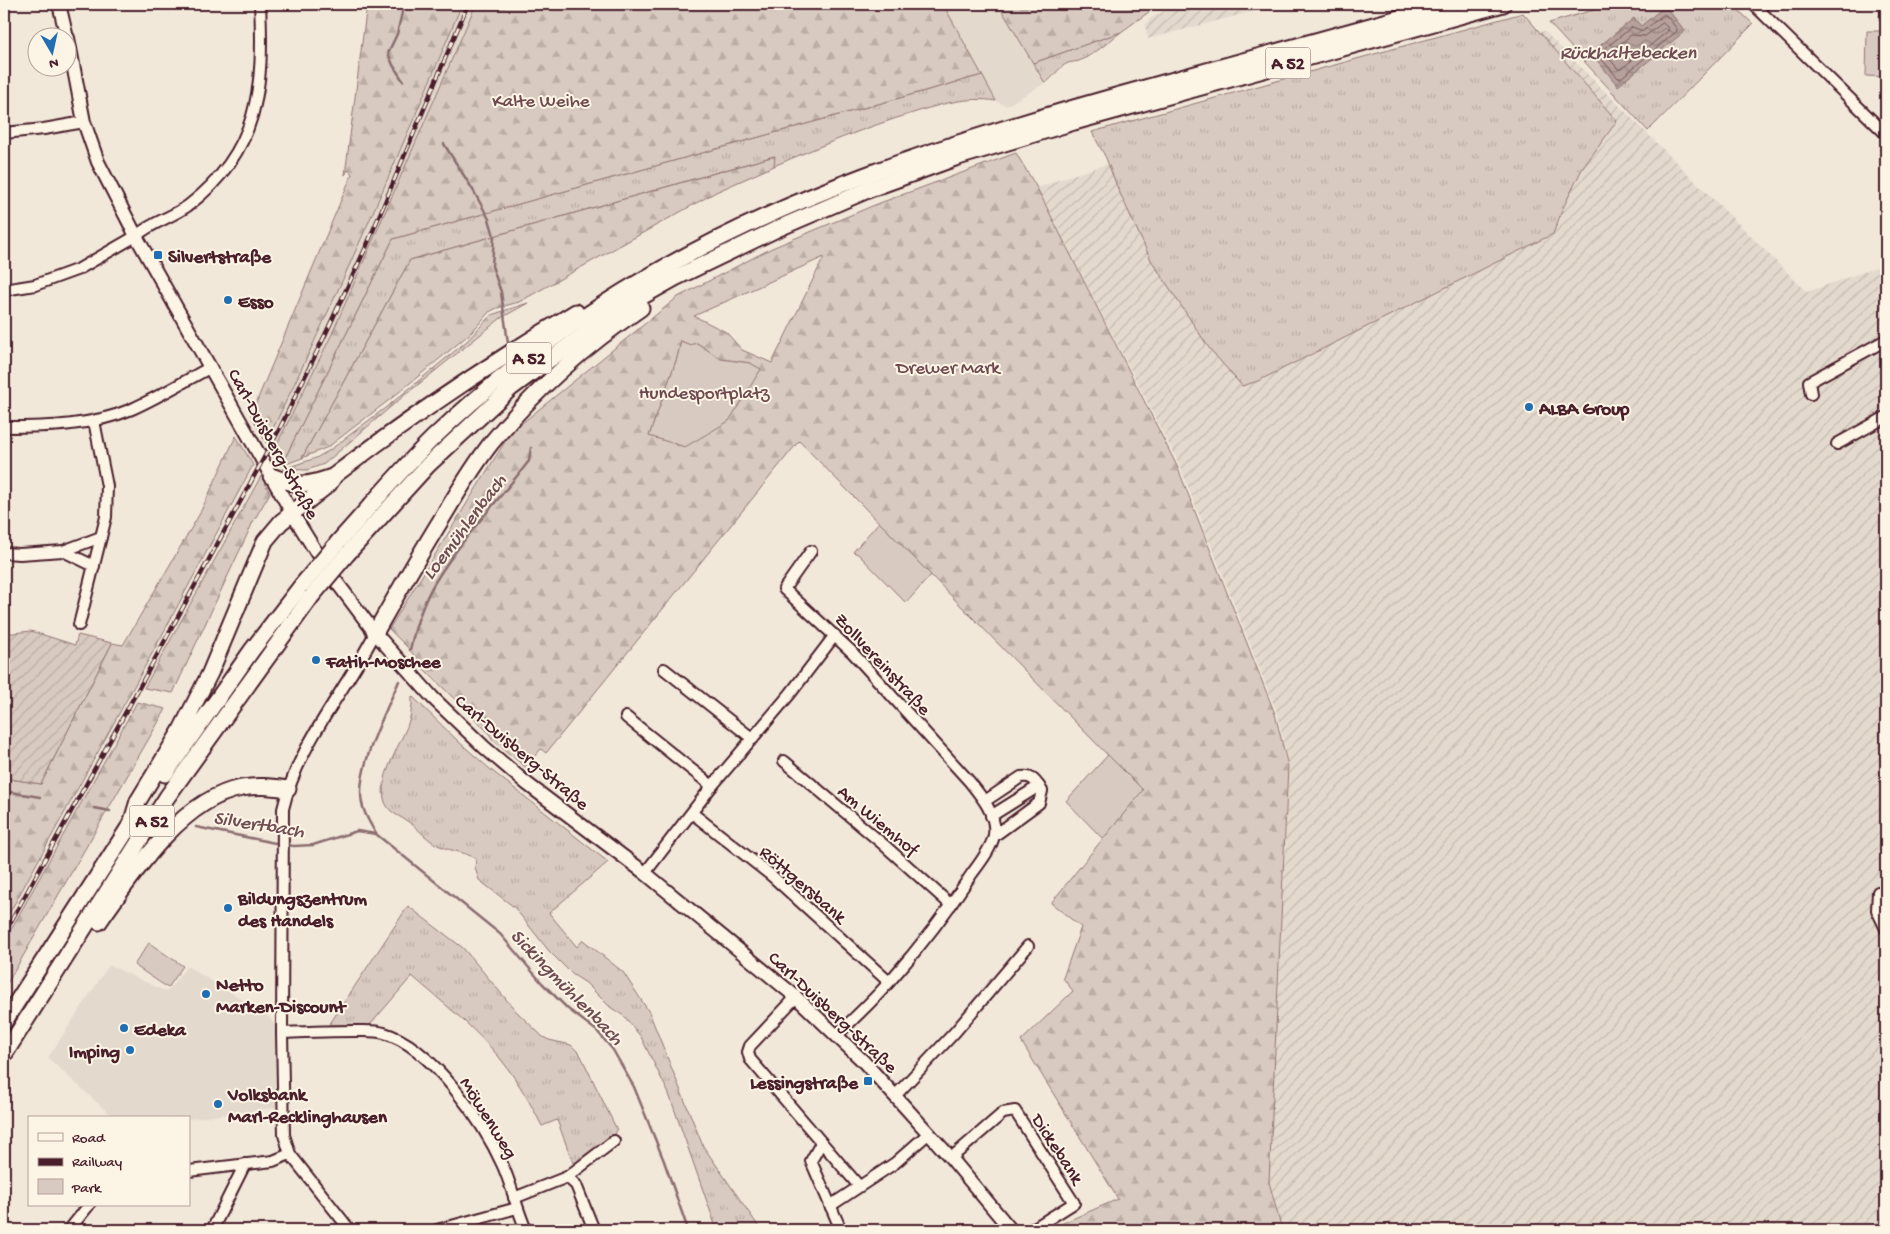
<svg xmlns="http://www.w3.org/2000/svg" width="1890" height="1234" viewBox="0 0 1890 1234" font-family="'Gochi Hand',sans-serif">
<defs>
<pattern id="industrial-furrows" width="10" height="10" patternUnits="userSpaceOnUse" patternTransform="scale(1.25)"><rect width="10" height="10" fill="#e4d9cd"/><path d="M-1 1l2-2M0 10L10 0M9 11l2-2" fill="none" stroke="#c5bab0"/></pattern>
<pattern id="grass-tufts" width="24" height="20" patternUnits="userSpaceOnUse" patternTransform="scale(1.25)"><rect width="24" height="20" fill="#d8cac0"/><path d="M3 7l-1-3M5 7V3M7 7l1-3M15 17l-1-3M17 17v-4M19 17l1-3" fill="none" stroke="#bbada5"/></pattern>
<pattern id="forest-firs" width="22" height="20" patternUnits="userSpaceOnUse" patternTransform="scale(1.25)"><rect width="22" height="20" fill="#d8cac0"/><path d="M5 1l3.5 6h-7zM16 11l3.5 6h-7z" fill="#bbada5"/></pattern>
<pattern id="garden-furrows" width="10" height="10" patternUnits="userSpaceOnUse" patternTransform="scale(1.25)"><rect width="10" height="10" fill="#d8cac0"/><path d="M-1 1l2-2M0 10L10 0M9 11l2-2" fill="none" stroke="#bbada5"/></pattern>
<pattern id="water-waves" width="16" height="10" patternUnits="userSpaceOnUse" patternTransform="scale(1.25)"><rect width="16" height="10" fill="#b6a19c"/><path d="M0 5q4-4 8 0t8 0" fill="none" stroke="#96837f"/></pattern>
</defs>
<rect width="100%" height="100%" fill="#f1e8da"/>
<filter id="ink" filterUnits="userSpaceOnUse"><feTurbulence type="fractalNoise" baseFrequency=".02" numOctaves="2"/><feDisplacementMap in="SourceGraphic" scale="10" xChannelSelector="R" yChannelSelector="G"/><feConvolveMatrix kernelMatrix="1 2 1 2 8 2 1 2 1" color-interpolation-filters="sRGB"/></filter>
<g filter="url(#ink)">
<g fill="#e4d9cd">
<path d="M462 4H476L331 336 272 454 266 443 320 331 407 137Z"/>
<path d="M943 4H998L1045 83 1006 106 996 101Z"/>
<path d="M109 965 167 992 187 966 266 1014 282 1033 283 1107 189 1119V1118H114L48 1058Z"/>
</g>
<g fill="url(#industrial-furrows)">
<path d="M1178 4H1281L1148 39 1145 25 1151 18Z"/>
<path d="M1544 31 1807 292 1886 264V1230H1282L1269 1182 1289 766 1277 713 1179 464 1037 188 1069 176Z"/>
</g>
<g fill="url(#grass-tufts)" stroke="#917476">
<path d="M1614 4H1732L1753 24 1648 131 1549 23Z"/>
<path d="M1523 13 1617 121 1582 169 1563 208 1553 234 1258 381 1242 386 1209 348 1151 260 1118 189 1106 158 1092 132Z"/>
<path d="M1121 32C1108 42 1094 55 1079 61 1075 62 1071 62 1068 63 1057 68 1054 78 1045 83L1033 63Z"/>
<path d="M982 75 996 101C967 96 941 104 913 113 866 127 820 146 774 166V156L410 260 302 458 281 466 393 239Z"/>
<path d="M412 696 459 742 491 770 608 862 549 913 577 947 583 940 623 972 649 1012 703 1146 761 1230H717L669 1094 641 1037 624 1016 610 1007 586 983 572 974 549 951 514 907 479 880 475 868 476 859C464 851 453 852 440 846 431 843 421 832 413 825 407 820 397 816 391 811 376 797 386 772 393 757 403 733 413 723 412 696Z"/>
<path d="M408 906 463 948 516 1011 543 1037 549 1040 571 1045 580 1054 617 1130 613 1138 575 1168 557 1120 542 1126C530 1102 516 1078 499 1057 474 1027 442 1002 412 976L370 1025H329Z"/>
</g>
<g fill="url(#forest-firs)" stroke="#917476" fill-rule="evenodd">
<path d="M367 4H462C401 152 336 299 266 443L251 415 352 174 348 170 345 175Z"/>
<path d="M476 4H943L982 75 393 239 281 466 272 454 331 336Z"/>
<path d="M998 4H1160L1121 32 1033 63Z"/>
<path d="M1016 153 1037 188 1177 466 1275 714 1288 766 1269 1182 1282 1230H1047L1118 1199 1021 1041 1073 991 1063 978 1081 927 1051 903 1142 790 799 441 546 753 541 749 525 767 494 741 487 731 425 670 410 650 389 629 511 432 678 297 772 248 877 204ZM824 257 772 363 742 350 726 332 694 316ZM681 341 690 345 697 343 721 359 750 363 649 436 677 358Z"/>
<path d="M775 156 774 166 716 192 519 302 497 308 489 312 472 332 393 397 328 447 302 458 410 260Z"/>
<path d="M528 303 501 318 394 404 324 464 307 470 283 469 316 458 330 450 393 402 467 341 491 315Z"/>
<path d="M236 436 253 465 160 639 4 923V778L41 784 112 643 123 645 199 515Z"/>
<path d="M261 476 270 493 253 522 173 693 144 688Z"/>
<path d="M137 702 166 709 4 989V942Z"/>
</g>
<g fill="#d8cac0" stroke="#917476">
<path d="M1880 4H1886V20H1879Z"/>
<path d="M1867 31H1886V77L1866 76Z"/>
<path d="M681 341 690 345 697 343 721 359 750 363 761 369 729 421 685 447 649 436 677 358Z"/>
<path d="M879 522 931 575 906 603 858 554 853 552Z"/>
<path d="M1108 755 1143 790 1103 839 1066 801Z"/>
<path d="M149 943 183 966 168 988 134 965Z"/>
</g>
<path fill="url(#garden-furrows)" stroke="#917476" d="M31 631 75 645 78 635 112 643 41 784 4 778V634Z"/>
<path fill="url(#water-waves)" stroke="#8b6d6f" d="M1665 6 1685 31 1618 86 1591 53 1634 18 1641 26Z"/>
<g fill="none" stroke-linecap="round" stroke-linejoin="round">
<g stroke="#755358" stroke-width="1">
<path d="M1663 15H1666L1677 29V31L1621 78H1618L1599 56V53L1632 27 1643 31Z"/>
<path d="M1663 23 1668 28V31L1621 69H1618L1608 57 1609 54 1631 35 1645 36Z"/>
</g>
<g stroke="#8b6d6f" stroke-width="2.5">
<path d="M403 81 393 65 388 53 397 34 404 4"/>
<path d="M444 144 473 190 489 219 494 236 492 266 501 292 508 343"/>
<path d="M410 650C415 627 423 602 435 582 462 538 498 501 529 461L531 448"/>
<path d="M399 681C386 712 355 770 362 803 364 815 371 824 376 834L500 934 542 983 568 1009 597 1031 613 1050 634 1087 664 1161 688 1230"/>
<path d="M4 791 40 797"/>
<path d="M94 808 110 811"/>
<path d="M196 827 280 844"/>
<path d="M286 845 294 846 313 845 357 831 376 834"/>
</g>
<defs>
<g id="minor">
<path d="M1753 4 1886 134"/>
<path d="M4 133 44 129 84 122"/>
<path d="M4 290 35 285 79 269 136 236C152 222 173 217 189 205 259 151 264 87 260 4"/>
<path d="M1811 394 1809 382 1886 340"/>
<path d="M4 427C47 427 92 426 132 409 159 397 185 381 211 367"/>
<path d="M1837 444 1886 417"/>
<path d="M63 551 94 566"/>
<path d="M811 551 784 589 852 652 969 781C981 796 997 814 994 835 992 848 979 864 971 875 947 912 920 947 890 981 874 1000 855 1017 837 1035"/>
<path d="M4 553 20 554 63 551 101 537"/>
<path d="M79 625 106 517 107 486 94 421"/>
<path d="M664 669 753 739"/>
<path d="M626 717 712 786"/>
<path d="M784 761 884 845 951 905"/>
<path d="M985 801 1021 777C1033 775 1036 782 1042 791L1039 803 994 836"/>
<path d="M692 813 772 876 889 982"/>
<path d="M991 816 1039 786"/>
<path d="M645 873 712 786 790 694 835 635"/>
<path d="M1878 892 1877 910 1886 929"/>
<path d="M796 997 750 1046 748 1052 750 1059 859 1186"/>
<path d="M282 1033C306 1032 330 1031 354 1031 364 1031 375 1030 384 1033 431 1046 484 1123 503 1166 512 1187 517 1209 526 1230"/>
<path d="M895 1096 955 1032 1028 946"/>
<path d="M821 1143 811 1161 841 1230"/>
<path d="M951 1158 1003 1113 1015 1111 1074 1203 1031 1230"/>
<path d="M189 1171 273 1161 290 1154"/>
<path d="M567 1177 576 1185 594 1230"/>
<path d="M514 1198 567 1177 614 1141"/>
<path d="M830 1206 895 1163 929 1133"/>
<path d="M69 1230 89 1205"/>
<path d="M212 1230 245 1164"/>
<path d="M350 1230 290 1154 284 1135 282 1033 283 809C298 744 345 692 375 633"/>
<path d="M437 1230 517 1208"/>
</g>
<g id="major">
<path d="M59 4 67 38"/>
<path d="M68 38 84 122 98 162 136 236 292 513 326 568 375 633 433 698 484 747 526 783 645 873 796 997 863 1061 895 1096 951 1158 1011 1230"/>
</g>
<g id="highway">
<path d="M271 476C298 486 304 487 332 477"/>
<path d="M339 541C370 507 400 470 433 438 484 389 542 344 602 305 769 197 955 140 1145 88 1247 60 1348 32 1450 4"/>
<path d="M348 553 428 465 511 388 613 313 675 278 779 228 870 189 955 158 1074 122 1503 4"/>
<path d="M375 633C397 594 420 554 444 515 459 490 474 465 492 442 535 390 585 346 641 308"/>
<path d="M165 774 252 650 302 585"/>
<path d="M132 821 138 801 180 732 210 673 265 541 281 522 329 484 335 475C412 416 493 362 576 312"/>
<path d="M99 922C132 875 182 798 242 788 258 785 272 787 288 789"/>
<path d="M4 1022 138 813"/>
<path d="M4 1055 167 797 311 597"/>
</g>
</defs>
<use href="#minor" stroke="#4a1f2b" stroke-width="14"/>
<use href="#major" stroke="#4a1f2b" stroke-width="16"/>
<use href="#highway" stroke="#4a1f2b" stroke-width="19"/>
<use href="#minor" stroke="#fcf5e5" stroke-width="10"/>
<use href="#major" stroke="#fcf5e5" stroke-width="12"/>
<use href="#highway" stroke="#fcf5e5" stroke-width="15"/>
<defs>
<path id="rail" d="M4 934 174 624 279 430 326 333 367 245 468 4"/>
</defs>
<use href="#rail" stroke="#4a1f2b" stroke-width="4.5"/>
<use href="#rail" stroke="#fcf5e5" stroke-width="2.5" stroke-dasharray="8" stroke-linecap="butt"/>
<defs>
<g id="highway-bridge">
<path d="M302 585 339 541"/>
<path d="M311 597 348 553"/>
</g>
</defs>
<use href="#highway-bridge" stroke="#4a1f2b" stroke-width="19" stroke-linecap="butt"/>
<use href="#highway-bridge" stroke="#fcf5e5" stroke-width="15"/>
</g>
</g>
<g fill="#1f6fb2" stroke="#fcf5e5" stroke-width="2">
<rect x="153" y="250" width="10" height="10" rx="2.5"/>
<circle cx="228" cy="300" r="5"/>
<circle cx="1529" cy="407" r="5"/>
<circle cx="316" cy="660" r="5"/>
<circle cx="228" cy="908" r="5"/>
<circle cx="206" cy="994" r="5"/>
<circle cx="124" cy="1028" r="5"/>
<circle cx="130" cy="1050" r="5"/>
<rect x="863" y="1076" width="10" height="10" rx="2.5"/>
<circle cx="218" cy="1104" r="5"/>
</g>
<g text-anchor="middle" stroke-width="4" stroke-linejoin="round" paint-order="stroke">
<g fill="#fcf5e5" stroke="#7f5f63" stroke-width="1">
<rect x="1265.5" y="47.5" width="45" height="31" rx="4"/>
<rect x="506.5" y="342.5" width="45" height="31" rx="4"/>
<rect x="129.5" y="805.5" width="45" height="31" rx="4"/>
</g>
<g font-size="18" font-weight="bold" fill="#4a1f2b">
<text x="1288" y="69">A 52</text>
<text x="529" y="364">A 52</text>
<text x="152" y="827">A 52</text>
</g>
<g font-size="19" fill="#6e4a50" stroke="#fcf5e5">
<text x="541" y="106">Kalte Weihe</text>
<text x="948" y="373">Drewer Mark</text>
<text x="704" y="398">Hundesportplatz</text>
</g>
<g font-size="19" font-weight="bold" fill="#4a1f2b" stroke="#fcf5e5" text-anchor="start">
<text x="168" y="262">Silvertstraße</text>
<text x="238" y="307">Esso</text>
<text x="1539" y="414">ALBA Group</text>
<text x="326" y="667">Fatih-Moschee</text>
<text x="238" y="904">Bildungszentrum<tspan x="238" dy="22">des Handels</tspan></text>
<text x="216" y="990">Netto<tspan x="216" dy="22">Marken-Discount</tspan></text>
<text x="134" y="1035">Edeka</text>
<text x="120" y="1057" text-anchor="end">Imping</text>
<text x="858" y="1088" text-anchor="end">Lessingstraße</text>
<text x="228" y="1100">Volksbank<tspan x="228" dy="22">Marl-Recklinghausen</tspan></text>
</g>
<g font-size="19" fill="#4a1f2b" stroke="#fcf5e5">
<text transform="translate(275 443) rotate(61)" y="7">Carl-Duisberg-Straße</text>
<text transform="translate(884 663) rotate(47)" y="7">Zollvereinstraße</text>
<text transform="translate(523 751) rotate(40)" y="7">Carl-Duisberg-Straße</text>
<text transform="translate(879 819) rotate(40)" y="7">Am Wiemhof</text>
<text transform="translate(804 883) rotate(41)" y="7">Röttgersbank</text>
<text transform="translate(834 1011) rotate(43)" y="7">Carl-Duisberg-Straße</text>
<text transform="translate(490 1117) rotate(58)" y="7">Möwenweg</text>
<text transform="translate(1059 1148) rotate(57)" y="7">Dickebank</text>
</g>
<g font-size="20" font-style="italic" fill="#704c53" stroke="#fcf5e5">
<text x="1628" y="58">Rückhaltebecken</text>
<text transform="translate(463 526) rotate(-53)" y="7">Loemühlenbach</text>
<text transform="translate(259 823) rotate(9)" y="7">Silvertbach</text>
<text transform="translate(568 986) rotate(46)" y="7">Sickingmühlenbach</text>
</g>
</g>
<rect width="1890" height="1234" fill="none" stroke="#fcf5e5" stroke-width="20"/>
<rect x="10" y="10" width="1870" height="1214" fill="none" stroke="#4a1f2b" stroke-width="2" filter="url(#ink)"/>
<rect x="28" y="1116" width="162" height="90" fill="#fcf5e5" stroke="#b59f9b"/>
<rect x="38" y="1133" width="25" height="8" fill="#fcf5e5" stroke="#b59f9b"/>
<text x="72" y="1142" font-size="15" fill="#4a1f2b">Road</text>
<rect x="38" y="1158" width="25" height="8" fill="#4a1f2b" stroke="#b59f9b"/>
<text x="72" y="1166" font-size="15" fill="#4a1f2b">Railway</text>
<rect x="38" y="1179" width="25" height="15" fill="#d8cac0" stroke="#b59f9b"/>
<text x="72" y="1192" font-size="15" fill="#4a1f2b">Park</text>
<g transform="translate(52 52) rotate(171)"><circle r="24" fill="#fcf5e5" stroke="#b59f9b"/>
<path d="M0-4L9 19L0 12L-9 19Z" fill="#1f6fb2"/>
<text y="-8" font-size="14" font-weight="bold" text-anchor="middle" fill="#4a1f2b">N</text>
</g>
</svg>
